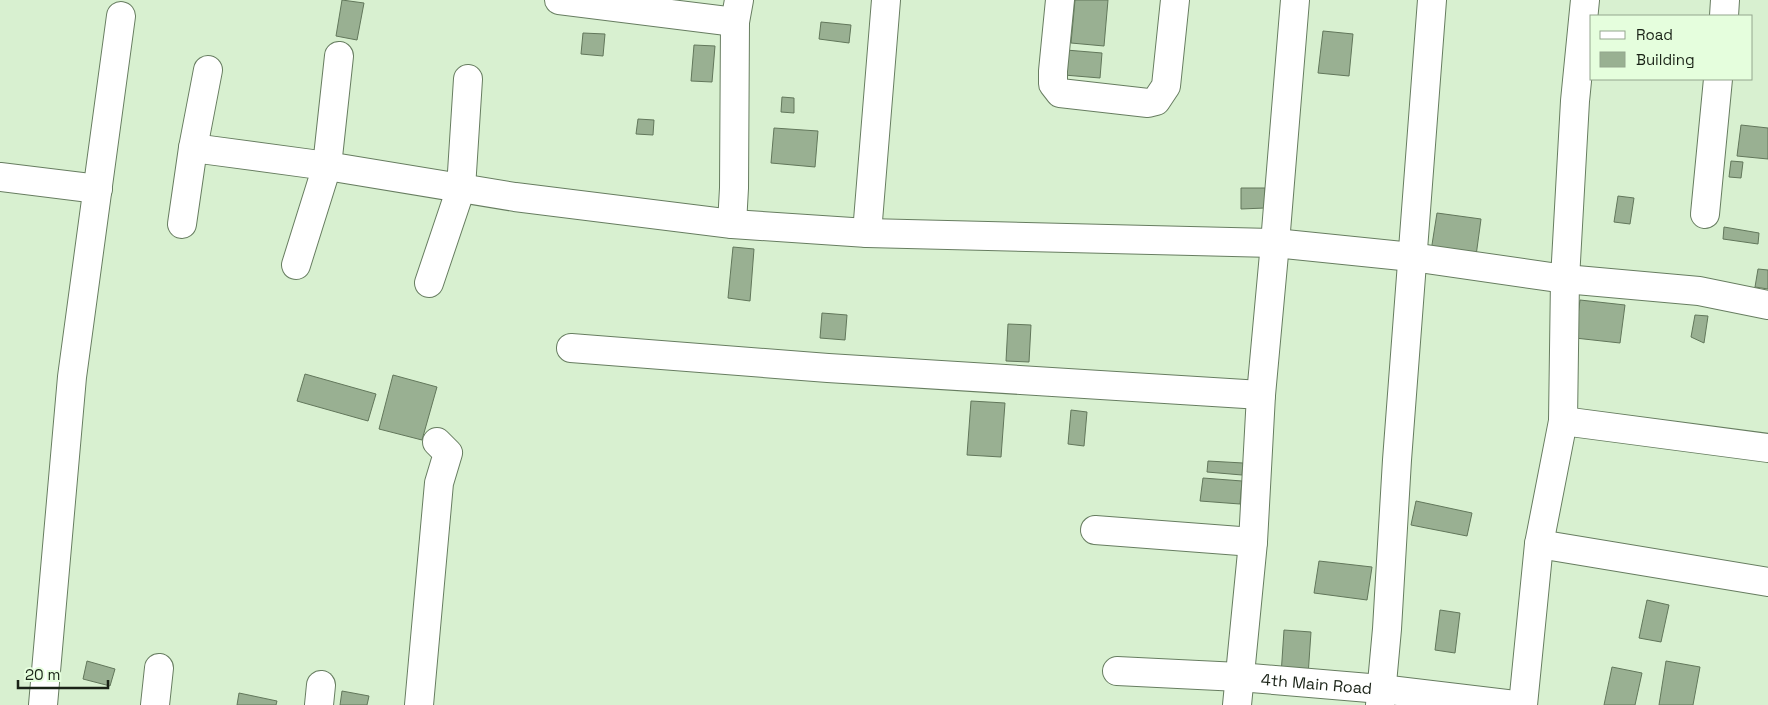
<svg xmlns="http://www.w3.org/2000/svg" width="1768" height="705" viewBox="0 0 1768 705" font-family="'Space Grotesk',sans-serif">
<rect width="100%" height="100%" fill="#d8f0d0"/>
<g fill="#99b092" stroke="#62775b">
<path d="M342 0 364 3 357 40 336 36Z"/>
<path d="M1075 0H1108L1104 46 1071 43Z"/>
<path d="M821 22 851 25 849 43 819 39Z"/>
<path d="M1323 31 1353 34 1349 76 1318 73Z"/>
<path d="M583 33 605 34 603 56 581 54Z"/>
<path d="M694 45 715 46 712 82 691 81Z"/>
<path d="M1066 50 1102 53 1100 78 1064 75Z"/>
<path d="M782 97 794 98V113L781 112Z"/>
<path d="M638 119 654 120 653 135 636 134Z"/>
<path d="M1741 125 1768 128V159L1737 156Z"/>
<path d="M774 128 818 131 815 167 771 163Z"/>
<path d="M1731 161 1743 162 1741 178 1729 177Z"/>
<path d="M1241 188H1265V208L1241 209Z"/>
<path d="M1618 196 1634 198 1630 224 1614 222Z"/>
<path d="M1437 213 1481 219 1476 256 1431 251Z"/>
<path d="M1724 227 1759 233 1758 244 1723 239Z"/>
<path d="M733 247 754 249 750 301 728 298Z"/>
<path d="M1758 269 1768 270V289L1755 287Z"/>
<path d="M1580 300 1625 305 1620 343 1575 338Z"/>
<path d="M822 313 847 315 845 340 820 338Z"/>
<path d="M1695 315 1708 316 1704 343 1691 337Z"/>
<path d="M1008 324 1031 325 1029 362 1006 361Z"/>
<path d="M305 374 376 394 368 421 297 401Z"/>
<path d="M393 375 437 387 422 440 379 429Z"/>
<path d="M971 401 1005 403 1001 457 967 455Z"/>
<path d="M1071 410 1087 412 1084 446 1068 444Z"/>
<path d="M1208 461 1243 463 1242 475 1207 472Z"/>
<path d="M1203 478 1242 481 1240 504 1200 501Z"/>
<path d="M1416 501 1472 513 1467 536 1411 525Z"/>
<path d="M1319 561 1372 567 1367 600 1314 593Z"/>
<path d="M1647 600 1669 605 1661 642 1639 638Z"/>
<path d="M1440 610 1460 613 1455 653 1435 650Z"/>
<path d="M1284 630 1311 632 1308 676 1281 675Z"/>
<path d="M87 661 115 669 110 686 83 679Z"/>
<path d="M1666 661 1700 667 1693 705H1659Z"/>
<path d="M1612 667 1642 673 1635 705H1604Z"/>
<path d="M342 691 369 696 367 705H340Z"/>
<path d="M239 693 277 701 276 705H237Z"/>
</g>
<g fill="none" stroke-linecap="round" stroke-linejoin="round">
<defs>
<g id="street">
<path d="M559 0 735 22"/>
<path d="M1060 0 1053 71V84L1060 93 1148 103 1156 101 1166 86 1175 0"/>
<path d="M1724 16 1725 0"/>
<path d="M193 148 327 166 515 197 732 224 867 233 1275 243 1412 257 1565 279 1699 291 1768 305"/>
<path d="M0 177 98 189"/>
<path d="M1705 214 1718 79"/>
<path d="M182 224 193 148 208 70"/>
<path d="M732 224 734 188 735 22 739 0"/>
<path d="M867 233 886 0"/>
<path d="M296 265 327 166 339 56"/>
<path d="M429 283 461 188 468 79"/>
<path d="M571 348 828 368 1261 395"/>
<path d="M1563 421 1768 448"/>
<path d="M1095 530 1253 542"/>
<path d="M1539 544 1768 582"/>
<path id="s1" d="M1117 671 1239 677 1381 689 1515 705"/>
<path d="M43 705 72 377 121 16"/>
<path d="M155 705 159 668"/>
<path d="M319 705 321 685"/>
<path d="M419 705 439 483 448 453 437 442"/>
<path d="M1237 705 1253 542 1261 395 1275 243 1295 0"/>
<path d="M1380 705 1387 629 1397 460 1432 0"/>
<path d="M1523 705 1539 544 1563 421 1565 279 1575 101 1585 0"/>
</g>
</defs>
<use href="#street" stroke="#677d60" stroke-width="30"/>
<use href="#street" stroke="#fff" stroke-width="28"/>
</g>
<g text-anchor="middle" stroke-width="4" stroke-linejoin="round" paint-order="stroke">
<g font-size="16" fill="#1a2317" stroke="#e5fedd">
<text dy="6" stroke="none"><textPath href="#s1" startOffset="200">4th Main Road</textPath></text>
</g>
</g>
<rect x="1590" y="15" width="162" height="65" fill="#e5fedd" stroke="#94a68e"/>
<rect x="1600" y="31" width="25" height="8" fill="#ffffff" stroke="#94a68e"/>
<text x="1636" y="40" font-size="15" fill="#1a2317">Road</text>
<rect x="1600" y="52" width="25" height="15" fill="#99b092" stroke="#94a68e"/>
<text x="1636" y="65" font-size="15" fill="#1a2317">Building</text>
<path d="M18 680v8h90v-8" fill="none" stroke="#1a2317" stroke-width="2.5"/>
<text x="25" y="680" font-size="15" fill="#1a2317" stroke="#e5fedd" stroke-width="4" paint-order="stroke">20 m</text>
</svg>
